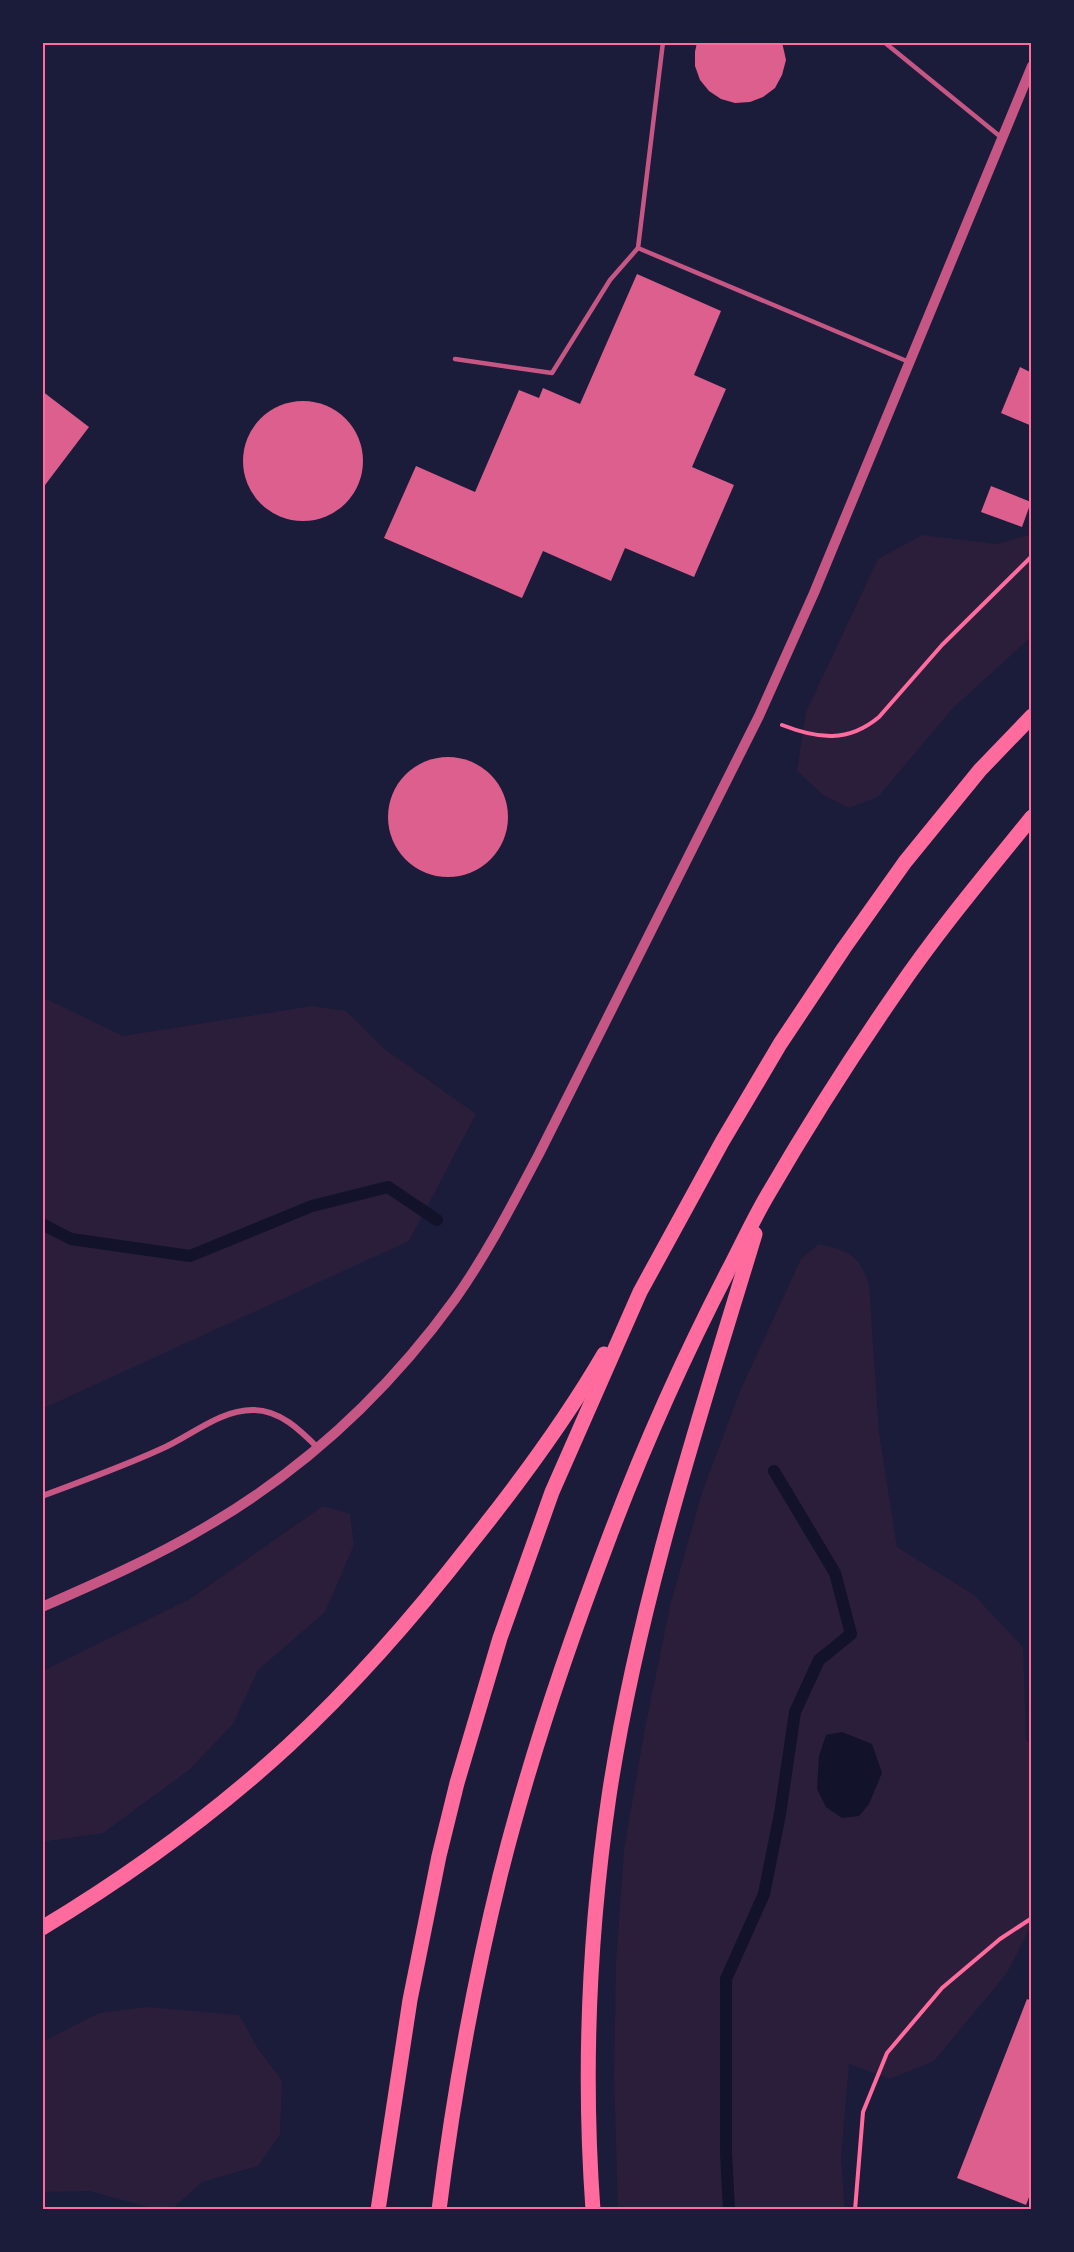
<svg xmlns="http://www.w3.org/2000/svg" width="1074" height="2252" viewBox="0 0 1074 2252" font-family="Poppins,sans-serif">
<rect width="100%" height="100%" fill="#1b1b3a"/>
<g fill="#2a1e3b">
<path d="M1032 534V636L953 708 878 797 849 808 822 794 797 771 806 712 878 559 922 535 997 544Z"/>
<path d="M42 997 123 1036 312 1006 346 1011 382 1047 476 1114 409 1241 42 1409Z"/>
<path d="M819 1244C850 1252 858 1253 869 1284L879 1433 897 1547 974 1595 1023 1647 1026 1740 1032 1743V1924L1007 1973 934 2061 890 2079 849 2064 841 2159 845 2210H618L614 2075 616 1964 624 1850 645 1728 671 1602 702 1493 740 1391 801 1259Z"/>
<path d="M323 1506 350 1514 354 1545 325 1612 258 1670 233 1724 189 1770 103 1833 42 1842V1671L190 1599Z"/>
<path d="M147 2007 239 2015 257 2047 282 2081 280 2134 258 2166 202 2182 171 2210H159L89 2191 42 2192V2042L99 2013Z"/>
</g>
<path fill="#12122b" d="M842 1732 872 1744 882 1773 869 1804 859 1816 842 1818 826 1807 817 1789 819 1756 826 1735Z"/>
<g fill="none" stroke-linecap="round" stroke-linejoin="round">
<g stroke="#12122b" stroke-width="12">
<path d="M42 1224 71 1239 190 1256 312 1206 388 1187 437 1220"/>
<path d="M729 2210 726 2153V1979L764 1894 780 1814 795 1712 819 1660 851 1634 835 1573 774 1471"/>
</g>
</g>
<g fill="#dd5f8e">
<path d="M697 42H782L786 60 782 75 775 88 763 97 750 102 735 103 721 99 709 91 700 80 695 66V52Z"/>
<path d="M637 274 721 311 694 375 726 389 692 467 734 485 694 577 625 548 611 581 543 551 522 598 384 538 416 466 475 492 519 390 539 398 543 388 580 404Z"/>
<path d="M1020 367 1032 373V426L1001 413Z"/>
<path d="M42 391 89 427 42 489Z"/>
<circle cx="303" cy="461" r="60"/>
<path d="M991 486 1031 502 1022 527 981 512Z"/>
<circle cx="448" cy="817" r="60"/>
<path d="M1027 1999 1032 2001V2189L1026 2205 957 2178Z"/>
</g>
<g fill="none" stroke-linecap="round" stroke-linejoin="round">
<g stroke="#ff6b9d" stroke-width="4">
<path d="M782 725C818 739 848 743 879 717L942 645 1032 556"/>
<path d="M855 2210 863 2112 887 2053 942 1988 1000 1939 1032 1918"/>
</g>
<g stroke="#c65784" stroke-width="4.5">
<path d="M663 42 638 248 909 362"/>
<path d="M884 42 1002 138"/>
<path d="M455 359 552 373 610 280 638 248"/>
</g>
<path stroke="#c65784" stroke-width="6" d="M42 1496C82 1481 122 1467 161 1449 191 1436 219 1410 253 1410 280 1410 300 1430 318 1448"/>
<path stroke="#c65784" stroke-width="10" d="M42 1607C99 1582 156 1557 209 1525 306 1468 389 1390 455 1299 487 1254 513 1203 539 1154L759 716 814 593 1032 66"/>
<g stroke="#ff6b9d" stroke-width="15">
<path d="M42 1928C130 1875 213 1815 289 1745 356 1683 415 1615 471 1543 519 1483 565 1421 604 1354"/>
<path d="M378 2210 410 2000 439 1856 457 1783 500 1638 552 1492 640 1292 722 1142 780 1044 844 948 905 862 980 770 1032 716"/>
<path d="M439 2210C453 2098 473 1986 500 1876 528 1764 565 1654 606 1546 641 1452 682 1360 728 1271 741 1246 753 1220 767 1196 807 1127 850 1059 895 994 937 932 985 875 1032 817"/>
<path d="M593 2210C583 2072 589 1933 609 1796 638 1604 699 1419 755 1234"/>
</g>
</g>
<rect width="1074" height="2252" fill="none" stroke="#1b1b3a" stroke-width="87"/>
<rect x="44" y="44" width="986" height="2164" fill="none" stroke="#ff6b9d" stroke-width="2"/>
</svg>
